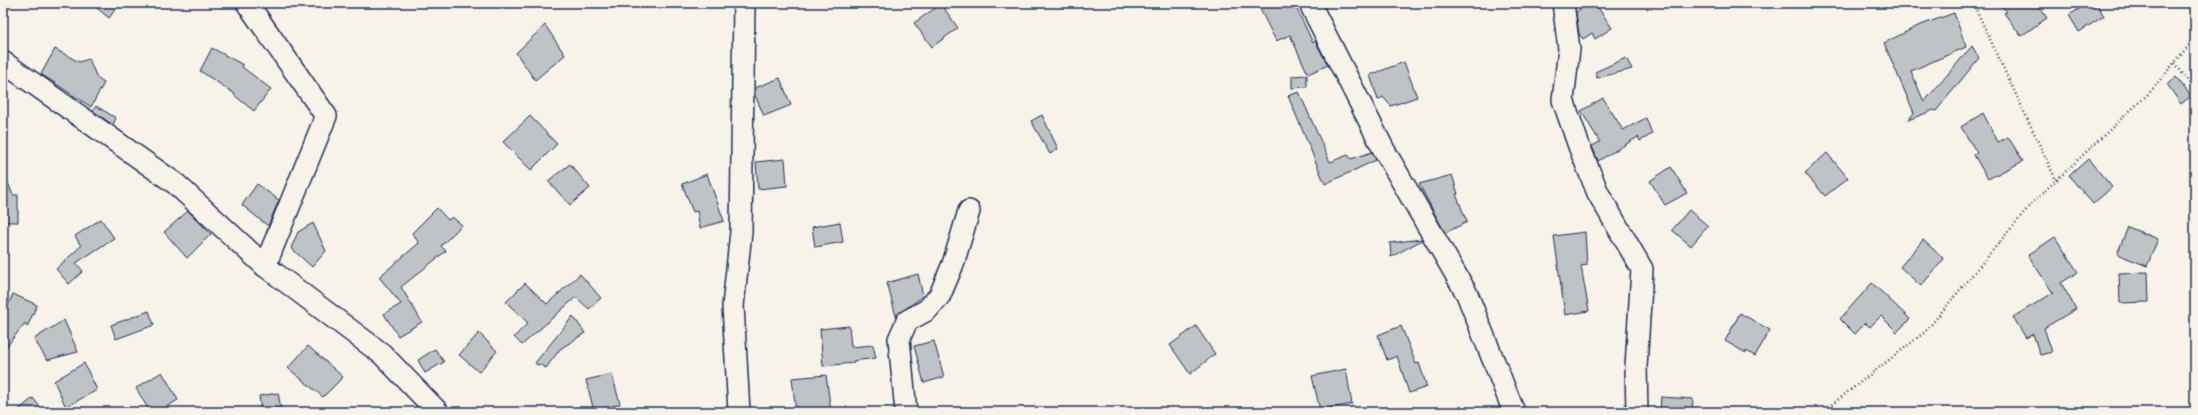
<svg xmlns="http://www.w3.org/2000/svg" width="2198" height="415" viewBox="0 0 2198 415" font-family="Mali,sans-serif">
<rect width="100%" height="100%" fill="#f7f3e8"/>
<filter id="ink" filterUnits="userSpaceOnUse"><feTurbulence type="fractalNoise" baseFrequency=".025" numOctaves="2"/><feDisplacementMap in="SourceGraphic" scale="8" xChannelSelector="R" yChannelSelector="G"/><feConvolveMatrix kernelMatrix="1 2 1 2 8 2 1 2 1" color-interpolation-filters="sRGB"/></filter>
<g filter="url(#ink)">
<g fill="#c0c3c5" stroke="#1b2f5e">
<path d="M91 3H120L109 18Z"/>
<path d="M1257 3H1294L1313 43 1315 41 1328 65 1308 74 1290 35 1276 41Z"/>
<path d="M1589 3H1595L1612 28 1595 39 1592 33 1583 39 1579 34 1576 12Z"/>
<path d="M1999 3H2036L2047 18 2021 36 2004 13 2007 12Z"/>
<path d="M2089 3H2096L2104 16 2079 32 2069 15Z"/>
<path d="M941 4 958 28 932 47 914 23Z"/>
<path d="M1954 13 1966 47 1911 71 1924 102 1972 46 1979 58 1936 111 1934 110 1908 120 1914 113 1884 43 1918 26Z"/>
<path d="M545 25 565 55 535 80 516 53Z"/>
<path d="M212 48 243 65 242 67 271 89 254 111 234 95 235 94 200 71Z"/>
<path d="M55 49 79 62 89 59 97 78 104 83 91 107 41 74Z"/>
<path d="M1626 58 1632 69 1597 78 1595 72Z"/>
<path d="M1404 62 1417 97 1391 106 1383 97 1378 100 1370 75Z"/>
<path d="M1307 75V87L1292 88V76Z"/>
<path d="M2176 77 2191 96 2181 104 2167 84Z"/>
<path d="M780 78 791 105 764 116 755 95V88Z"/>
<path d="M1299 92 1330 162 1348 155 1351 159 1372 152 1376 160 1325 184 1288 96Z"/>
<path d="M1603 98 1623 130 1646 118 1652 134 1640 141 1638 137 1598 161 1592 146 1600 142 1581 111Z"/>
<path d="M96 106 116 118 113 125 93 111Z"/>
<path d="M1983 113 1998 142 2008 137 2023 161 1988 179 1974 155 1977 153 1961 127Z"/>
<path d="M1042 115 1058 149 1050 154 1031 121Z"/>
<path d="M530 116 557 144 531 170 503 142Z"/>
<path d="M1827 153 1848 178 1825 196 1805 173Z"/>
<path d="M785 159 787 186 758 189 756 162Z"/>
<path d="M2088 159 2112 187 2093 204 2069 176Z"/>
<path d="M570 164 590 188 570 205 548 181Z"/>
<path d="M1671 167 1687 193 1665 205 1650 181Z"/>
<path d="M3 171 13 195H18V222H3Z"/>
<path d="M707 174 724 221 700 228 697 211 693 212 682 184Z"/>
<path d="M1452 175 1458 194H1456L1467 222 1445 233 1419 184Z"/>
<path d="M257 184 279 200 268 226 242 205Z"/>
<path d="M437 208 448 220 452 217 462 225 441 246 446 251 401 287 422 322 398 336 384 314 401 304 379 277 419 243 412 233Z"/>
<path d="M1689 210 1708 226 1691 246 1672 230Z"/>
<path d="M188 211 211 234 187 258 164 232Z"/>
<path d="M101 219 114 238 76 263 83 271 69 284 56 269 81 246 75 236Z"/>
<path d="M840 222 843 242 815 247 812 227Z"/>
<path d="M313 223 326 251 312 267 291 248 298 232Z"/>
<path d="M2128 227 2158 239 2147 266 2117 254Z"/>
<path d="M1585 232 1587 265 1581 266 1589 311 1565 315 1554 236Z"/>
<path d="M2055 237 2078 272 2061 283 2076 309 2044 328 2052 352 2040 355 2033 334 2026 338 2013 317 2053 293 2028 255Z"/>
<path d="M1421 239 1422 240 1391 257 1390 243Z"/>
<path d="M1923 240 1944 259 1921 286 1900 267Z"/>
<path d="M2148 272 2149 302 2120 303 2119 273Z"/>
<path d="M580 274 601 298 589 309 576 297 522 345 514 337 528 323 506 302 525 283 547 304Z"/>
<path d="M918 274 923 296 896 316 887 283Z"/>
<path d="M1872 283 1910 319 1897 332 1881 316 1870 327 1865 323 1855 334 1840 319Z"/>
<path d="M13 294 37 305 27 327 25 323 3 351V317Z"/>
<path d="M149 311 154 325 116 339 111 325Z"/>
<path d="M1740 313 1770 330 1755 356 1746 351V353L1725 341Z"/>
<path d="M573 316 585 333 560 349 546 368 539 364 537 365 535 363Z"/>
<path d="M64 320 78 352 47 360 34 339Z"/>
<path d="M849 326 851 347 873 345 876 358 853 361V363L823 366 820 329Z"/>
<path d="M1196 326 1215 354 1190 374 1170 345Z"/>
<path d="M1401 326 1416 364 1419 363 1427 387 1409 393 1397 356 1387 360 1378 335Z"/>
<path d="M479 333 497 351 479 372 459 355Z"/>
<path d="M934 341 944 377 924 383 914 346Z"/>
<path d="M308 346 343 377 323 397 288 368Z"/>
<path d="M435 349 444 362 425 373 418 360Z"/>
<path d="M84 363 97 390 66 407 54 381Z"/>
<path d="M1346 369 1352 404 1320 410 1312 376Z"/>
<path d="M162 372 178 400 157 412H150L136 388Z"/>
<path d="M612 374 620 404 594 411 586 380Z"/>
<path d="M826 375 831 412H796L792 378Z"/>
<path d="M278 393 281 408 261 411 259 396Z"/>
<path d="M1661 397 1693 399 1692 412H1660Z"/>
<path d="M33 398 44 412H16Z"/>
</g>
<g fill="none" stroke-linecap="round" stroke-linejoin="round">
<defs>
<g id="minor">
<path d="M247 3 326 116 265 266"/>
<path d="M1311 3 1312 8 1384 150 1467 294 1514 412"/>
<path d="M1563 3 1569 49 1563 100 1579 146 1598 193 1642 269 1636 367 1637 412"/>
<path d="M3 62 176 184 265 266 382 354 438 412"/>
<path d="M739 412 733 306 741 232 744 3"/>
<path d="M906 412 899 339 907 321 927 310 940 295 953 264 969 211"/>
</g>
</defs>
<use href="#minor" stroke="#1b2f5e" stroke-width="24"/>
<g stroke="#1b2f5e" stroke-width="2.5" stroke-dasharray="1 3" stroke-linecap="butt">
<path d="M1973 3 2056 180"/>
<path d="M2175 63 2195 91"/>
<path d="M1822 412 1925 332 2032 203 2150 92 2195 38"/>
</g>
<use href="#minor" stroke="#f7f3e8" stroke-width="21"/>
</g>
</g>
<rect width="2198" height="415" fill="none" stroke="#f7f3e8" stroke-width="16"/>
<rect x="8" y="8" width="2182" height="399" fill="none" stroke="#1b2f5e" stroke-width="1.5" filter="url(#ink)"/>
</svg>
